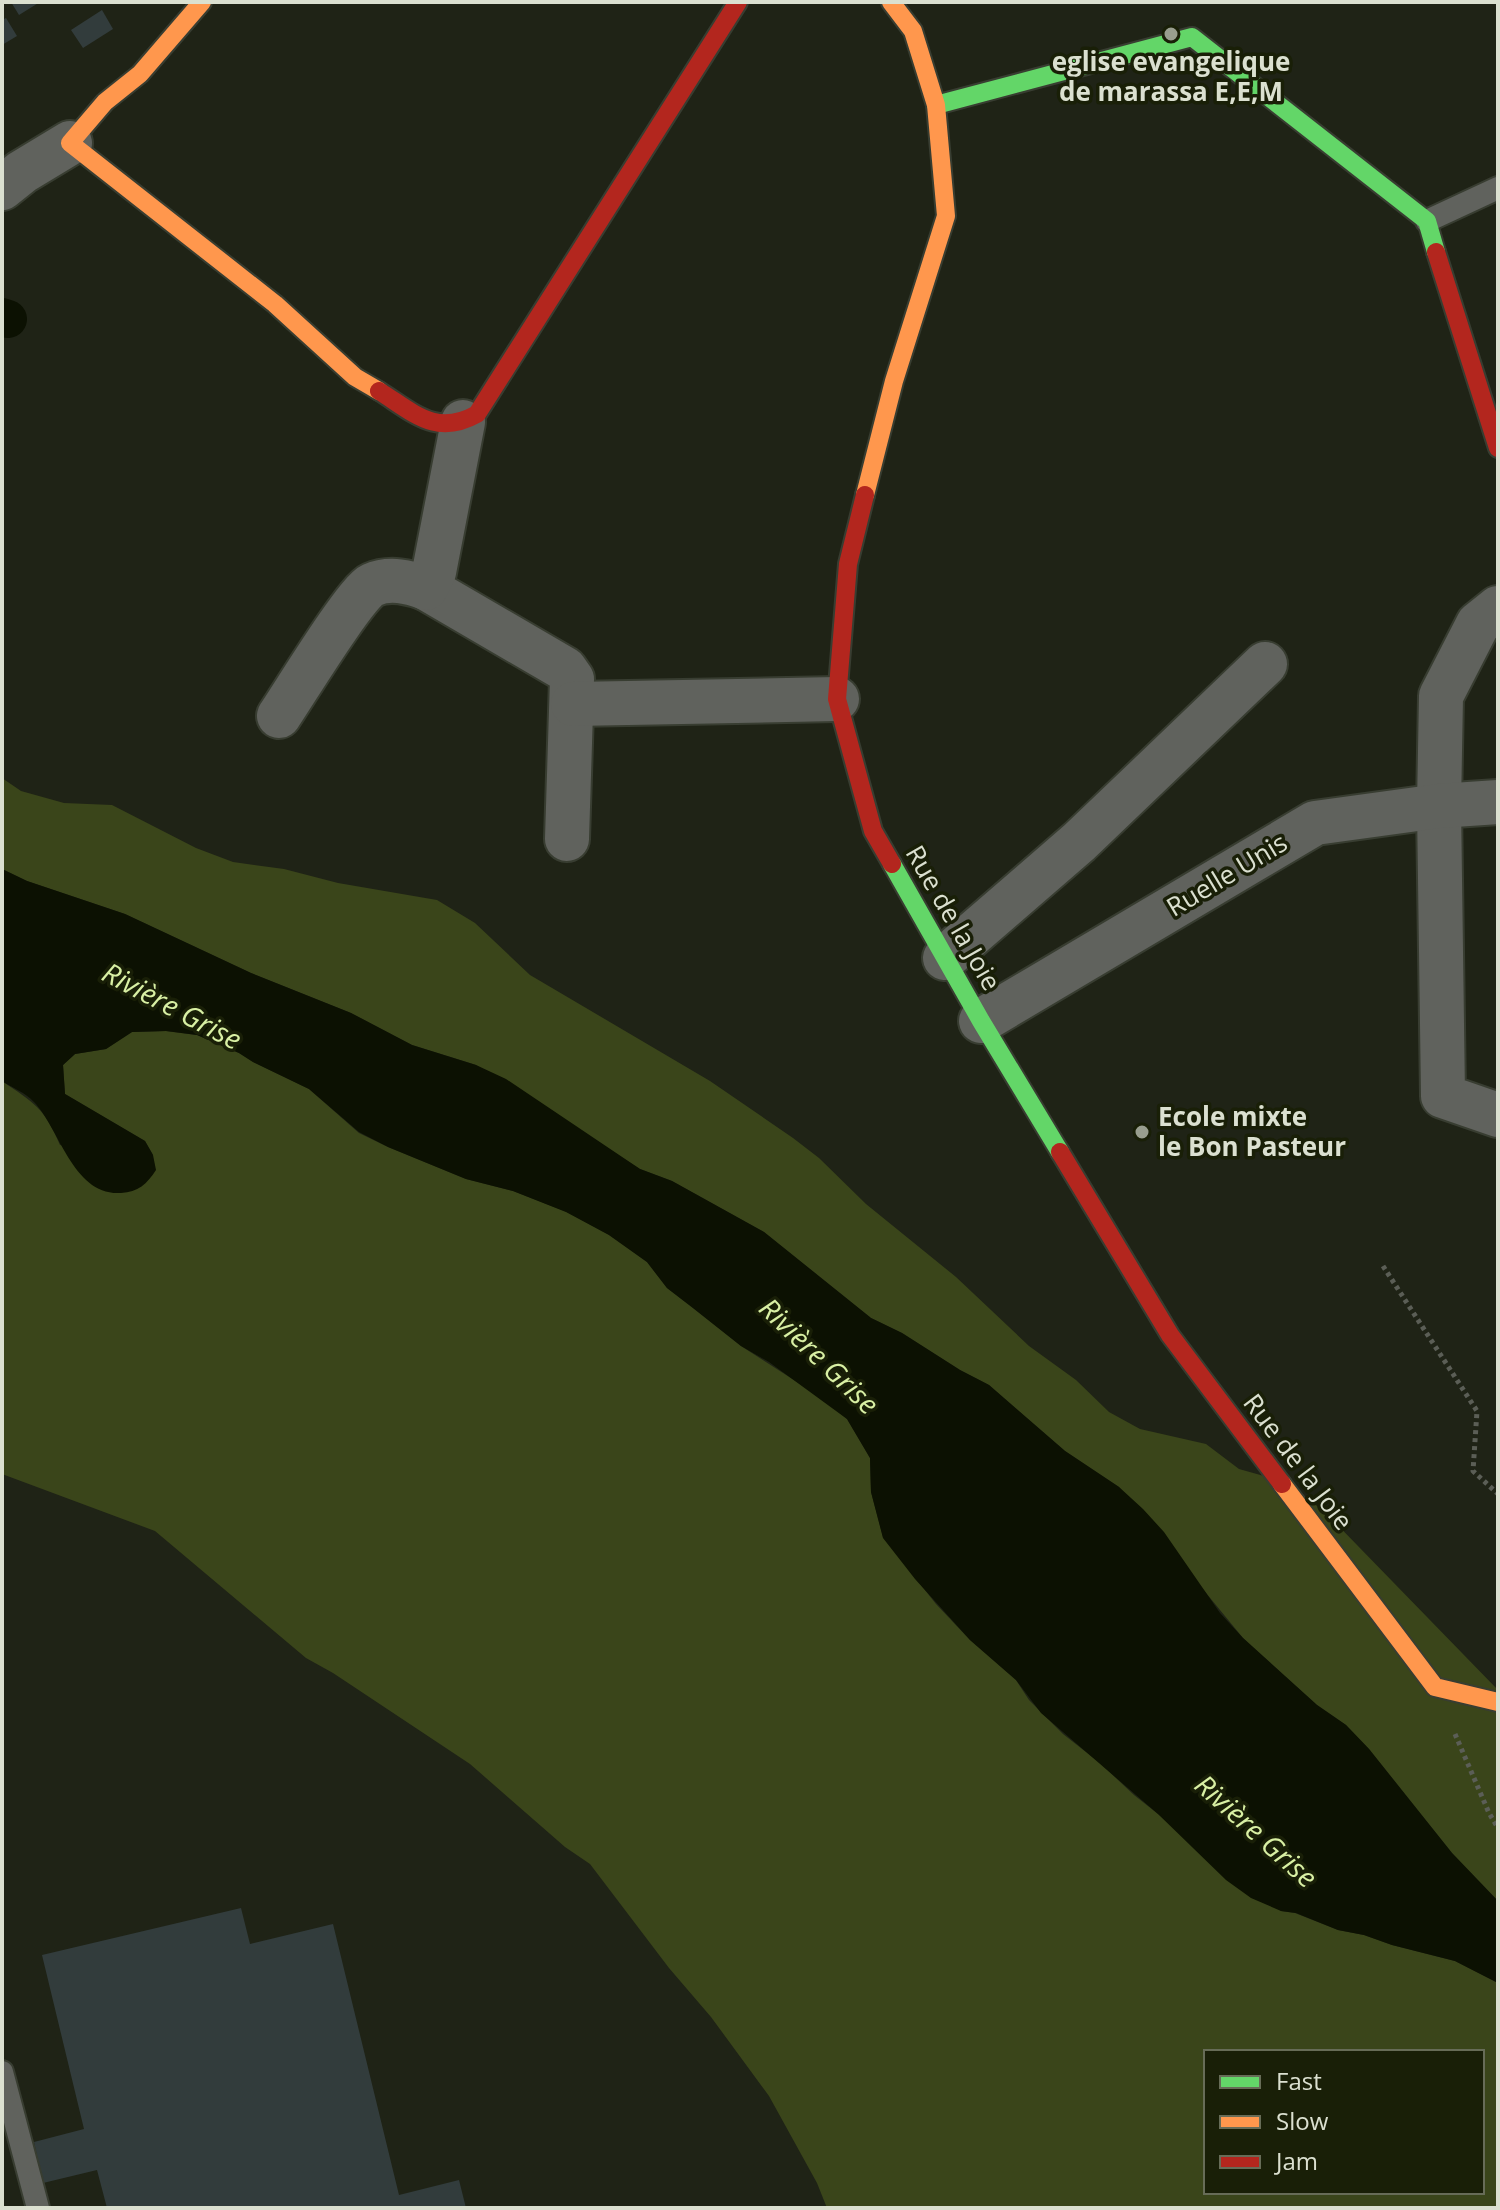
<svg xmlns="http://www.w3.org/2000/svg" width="1500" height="2210" viewBox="0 0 1500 2210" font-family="'Open Sans',sans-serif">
<rect width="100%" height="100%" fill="#1f2316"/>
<g fill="#3a451a" fill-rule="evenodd">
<path d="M2 778 21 791 64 803 112 805 196 848 233 862 284 869 338 883 437 900 475 923 530 975 710 1081 793 1138 819 1158 866 1204 956 1277 1029 1346 1076 1380 1109 1412 1140 1429 1206 1444 1239 1469 1278 1480 1323 1510 1498 1690V1901L1452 1853 1369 1749 1346 1725 1317 1705 1243 1638 1119 1487 1065 1451 989 1385 960 1370 902 1333 871 1318 764 1232 672 1181 640 1169 476 1065 412 1045 351 1013 251 973 125 914 27 881 2 869Z"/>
<path d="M166 1031 197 1035 239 1053 253 1062 309 1089 359 1133 388 1147 466 1179 513 1191 567 1212 609 1235 647 1262 667 1288 693 1308 741 1346 822 1398 847 1419 870 1458 871 1492 883 1537 936 1604 970 1640 1016 1680 1029 1700 1063 1734 1100 1763 1134 1795 1281 1911 1295 1913 1338 1930 1364 1935 1392 1945 1455 1961 1498 1983V2208H827L817 2183 769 2096 711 2017 669 1968 590 1864 565 1847 470 1764 333 1673 306 1658 155 1531 2 1474V1081C34 1103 44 1107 60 1145L153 1155 145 1141 65 1094 63 1065 75 1054 106 1049 132 1032ZM1206 2052H1482V2192H1206Z"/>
</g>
<path fill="#0c1102" d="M2 869 27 881 125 914 251 973 351 1013 412 1045 476 1065 506 1079 640 1169 672 1181 764 1232 871 1318 902 1333 960 1370 989 1385 1065 1451 1119 1487 1143 1509 1164 1532 1220 1613 1243 1638 1317 1705 1346 1725 1369 1749 1452 1853 1498 1901V1983L1455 1961 1392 1945 1364 1935 1338 1930 1296 1913 1281 1911 1251 1898 1226 1880 1158 1814 1041 1713 1016 1680 970 1640 915 1579 883 1538 871 1492 870 1458 847 1419 769 1362 741 1346 693 1308 667 1288 647 1262 609 1235 566 1212 513 1191 466 1179 388 1147 359 1132 309 1089 253 1062 239 1053 197 1035 166 1031 132 1032 106 1049 75 1054 63 1065 65 1094 145 1141 153 1155 156 1170C147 1184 138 1192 121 1193 73 1196 60 1129 34 1102 25 1092 12 1088 2 1081Z"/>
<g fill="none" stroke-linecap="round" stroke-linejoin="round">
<path stroke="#0c1102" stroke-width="38" d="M2 317 8 319"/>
</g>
<g fill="#323c3c">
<path d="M11 2H40L19 15Z"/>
<path d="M102 10 113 29 83 48 71 30Z"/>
<path d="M6 18 17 36 2 45V20Z"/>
<path d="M241 1908 250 1944 333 1924 399 2195 459 2180 466 2208H107L97 2170 43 2183 34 2142 84 2129 42 1955Z"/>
</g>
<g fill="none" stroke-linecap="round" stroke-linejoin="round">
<defs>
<g id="lane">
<path d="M1427 221 1498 188"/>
<path d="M2 2072 38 2208"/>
</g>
<g id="street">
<path d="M2 188 22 172 70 143"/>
<path d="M426 588 565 669 572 679 567 839"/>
<path d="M1498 608 1478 624 1441 696 1439 806 1443 1096 1498 1115"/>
<path d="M573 704 837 699"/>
<path d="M279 716C294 694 356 592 372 585 390 577 409 582 426 588L434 572 463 422"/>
<path d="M945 958 1079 842 1265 664"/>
<path d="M981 1021 1315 823 1439 806 1498 802"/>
</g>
<g id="fast">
<path d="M936 105 1192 37 1427 221 1436 252"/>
<path d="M892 864 981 1021 1060 1152"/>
</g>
<g id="slow">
<path d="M202 2 140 74 105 102 70 143 275 304 355 377 379 391"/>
<path d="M865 495 894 381 946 216 936 105 913 31 891 2"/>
<path d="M1282 1484 1435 1687 1498 1702"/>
</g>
<g id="jam">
<path d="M1436 252 1498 448"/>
<path d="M379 391C414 413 436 437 477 414L738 2"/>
<path d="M865 495 848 564 837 699 873 831 892 864"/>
<path d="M1060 1152 1170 1335 1282 1484"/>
</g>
</defs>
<use href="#lane" stroke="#383d31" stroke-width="26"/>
<use href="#street" stroke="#383d31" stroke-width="48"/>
<use href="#fast" stroke="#383d31" stroke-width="22"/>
<use href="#slow" stroke="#383d31" stroke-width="22"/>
<use href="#jam" stroke="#383d31" stroke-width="22"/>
<g stroke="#5b5e56" stroke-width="5" stroke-dasharray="4 4" stroke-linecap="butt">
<path d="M1383 1266 1477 1411 1473 1471 1498 1494"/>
<path d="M1455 1734 1489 1813 1498 1828"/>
</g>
<use href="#lane" stroke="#60625d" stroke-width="22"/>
<use href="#street" stroke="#60625d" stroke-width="44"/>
<use href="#fast" stroke="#63d668" stroke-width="18"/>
<use href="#slow" stroke="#ff974d" stroke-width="18"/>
<use href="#jam" stroke="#b3261e" stroke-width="18"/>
</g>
<g fill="#999e8f" stroke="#191f07" stroke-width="3">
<circle cx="1171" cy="34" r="8"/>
<circle cx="1142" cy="1132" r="8"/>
</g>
<g text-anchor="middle" stroke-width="7" stroke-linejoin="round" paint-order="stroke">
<g font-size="26" font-weight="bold" fill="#dbe0d0" stroke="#191f07">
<text x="1171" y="71">eglise evangelique<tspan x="1171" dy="30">de marassa E,E,M</tspan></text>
<text x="1158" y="1126" text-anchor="start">Ecole mixte<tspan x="1158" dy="30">le Bon Pasteur</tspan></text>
</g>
<g font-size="26" fill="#dbe0d0" stroke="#191f07">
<text transform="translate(1227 875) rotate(-31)" y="9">Ruelle Unis</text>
<text transform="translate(953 918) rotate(60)" y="9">Rue de la Joie</text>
<text transform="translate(1298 1462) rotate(53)" y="9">Rue de la Joie</text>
</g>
<g font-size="28" font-style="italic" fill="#d9f0a4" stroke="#191f07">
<text transform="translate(172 1006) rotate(28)" y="10">Rivière Grise</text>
<text transform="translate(819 1356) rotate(44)" y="10">Rivière Grise</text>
<text transform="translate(1256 1831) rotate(42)" y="10">Rivière Grise</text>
</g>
</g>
<rect width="1500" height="2210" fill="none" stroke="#dbe0d0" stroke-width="8"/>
<rect x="1204" y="2050" width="280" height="144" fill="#191f07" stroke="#676c57" stroke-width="2"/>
<rect x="1220" y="2076" width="40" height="12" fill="#63d668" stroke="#676c57" stroke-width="2"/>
<text x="1276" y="2090" font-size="24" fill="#dbe0d0">Fast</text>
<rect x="1220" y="2116" width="40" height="12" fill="#ff974d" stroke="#676c57" stroke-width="2"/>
<text x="1276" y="2130" font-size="24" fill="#dbe0d0">Slow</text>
<rect x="1220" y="2156" width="40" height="12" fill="#b3261e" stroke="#676c57" stroke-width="2"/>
<text x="1276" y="2170" font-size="24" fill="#dbe0d0">Jam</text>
</svg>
